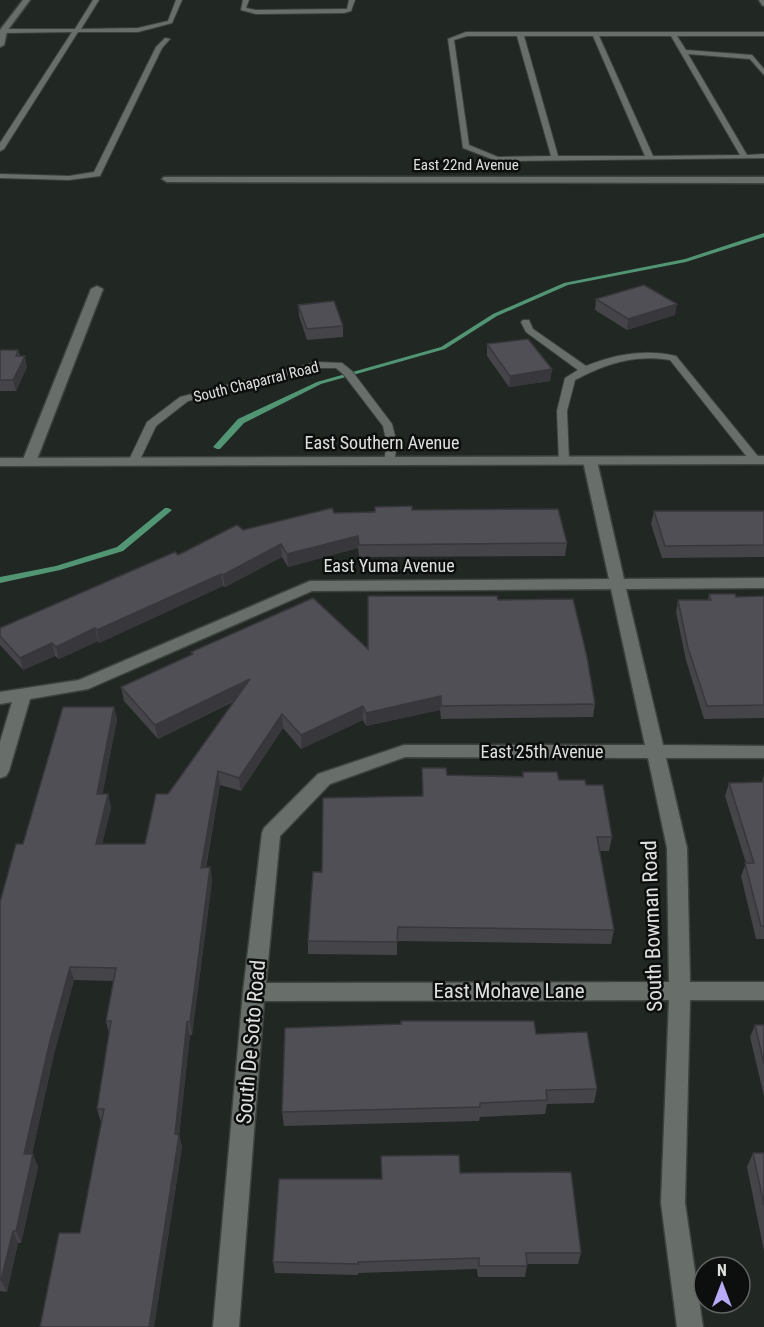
<svg xmlns="http://www.w3.org/2000/svg" width="764" height="1327" viewBox="0 0 764 1327" font-family="'Roboto Condensed',sans-serif">
<rect width="100%" height="100%" fill="#212723"/>
<g fill="none" stroke-linecap="round" stroke-linejoin="round">
<g fill="#529574" fill-rule="evenodd">
<path d="M764 233V237L686 262 568 285 497 316 445 349 321 384 244 423 220 449H217L213 447 238 419 317 382 441 347 493 314 564 283 685 259Z"/>
<path d="M165 508H168L172 510 123 551 60 570 0 583V577L56 566 117 547Z"/>
</g>
<defs>
<g id="service">
<path d="M93 0H99L81 29 138 28 168 21 176 0H182L172 23 138 32H78L4 149 0 151V143L72 32 3 33 0 31 3 29H75Z"/>
<path d="M243 0H249L246 8 256 10 344 9H347L349 0H355L351 11 344 13 256 14 241 10Z"/>
<path d="M466 32H764V36H677L686 50 752 55 764 69V75L750 59 688 54 747 155 764 154V158L497 161 463 148 448 39ZM467 36H517L551 156 498 157 469 145 454 40ZM524 36H593L645 156H558ZM599 36H671L740 155 653 156Z"/>
<path d="M165 38 170 39 162 48 100 176 69 180 0 178V174L69 176 94 172 156 47Z"/>
<path d="M523 320H529L533 329 586 366C615 354 646 349 676 356L761 460 759 462H751L670 360C635 354 605 364 575 380L567 411 569 461 567 463H559L557 411 565 378 578 370 526 332 521 322Z"/>
<path d="M317 362 342 363 352 371 392 424 397 444 394 463H386L384 461 387 444 383 426 344 375 336 368H317L188 401 156 426 138 464H130L128 462 147 422 180 397Z"/>
</g>
<g id="minor">
<path d="M23 0H30L7 31 4 45 0 47V30Z"/>
<path d="M759 0H764V6L762 5Z"/>
<path d="M164 177H764V183L167 182 162 179Z"/>
<path d="M97 286 103 289 36 462 34 465H24L22 462 91 289Z"/>
<path d="M590 457 597 461 624 579 764 578V588L626 589 663 745 764 746V758H666L687 848 690 982H764V1000H690L685 1203 703 1327H677L661 1203 669 1000 264 1001 239 1327H213L243 992 262 833 264 828 318 774 404 745H645L611 589 312 591 88 689 30 699 9 771 6 776 0 778V742L12 702 0 704V692L79 680 310 581 609 579 583 461ZM405 757 648 758 667 848 669 982 266 983 280 836 330 784Z"/>
</g>
<path id="tertiary" d="M764 456V464L0 466V458Z"/>
</defs>
<use href="#service" stroke="#3d423f" stroke-width="2"/>
<use href="#minor" stroke="#3d423f" stroke-width="3"/>
<use href="#tertiary" stroke="#3d423f" stroke-width="3"/>
<use href="#service" fill="#686f6b" fill-rule="evenodd"/>
<use href="#minor" fill="#686f6b" fill-rule="evenodd"/>
<use href="#tertiary" fill="#686f6b" fill-rule="evenodd"/>
</g>
<g fill="#454449">
<path d="M596 299 675 315 627 330 595 310Z"/>
<path d="M298 305 343 326V337L307 340 299 316Z"/>
<path d="M487 344 552 369 550 381 509 387 487 356Z"/>
<path d="M0 350H18L20 356 27 367 16 391H0Z"/>
<path d="M412 510 567 543 565 556 359 557 358 548 288 567 282 557 225 587 223 586 99 643 98 641 59 659 55 656 23 670 0 645V628L178 555 243 530 334 513Z"/>
<path d="M654 511H764V557L662 558 651 524Z"/>
<path d="M709 594 736 597 764 596V718L704 719 686 660 676 612 678 600H708Z"/>
<path d="M498 600 595 704 593 717 441 719 440 710 366 726 363 720 301 749 283 728 241 791 220 785 206 868 210 867 212 881 192 1035H190L179 1135 182 1147 154 1327H40L80 1233 102 1122H101L97 1109 109 1034 106 1021 114 981 74 980 54 1054 32 1154 38 1167 21 1243H18L7 1292 0 1291V902L23 844 114 707 117 720 102 794H108L111 808 102 844H145L168 794 235 701 158 739 124 701 121 687 192 654 191 652 368 649Z"/>
<path d="M422 768 447 775 522 776 523 772 586 785 612 837 609 851H600L614 930 611 944 397 941V955L308 954V941L322 872 422 796Z"/>
<path d="M764 774V939H756L741 876 746 863 725 796 729 783 762 782Z"/>
<path d="M755 1025H764V1096L750 1037Z"/>
<path d="M536 1034 597 1089 594 1103 547 1104 545 1114 480 1117 479 1121 284 1126 282 1112Z"/>
<path d="M753 1153H764V1251L747 1167Z"/>
<path d="M460 1173 581 1253 578 1264H527L525 1277H478L477 1269 358 1273V1275L275 1273 273 1262 381 1179Z"/>
</g>
<g fill="#38373c">
<path d="M677 304 675 315 627 330 628 319Z"/>
<path d="M25 356 27 367 16 391 13 380Z"/>
<path d="M552 369 550 381 509 387 510 376Z"/>
<path d="M358 536V548L288 567 287 554Z"/>
<path d="M281 544 282 557 225 587 223 575Z"/>
<path d="M221 574 223 586 99 643 97 630Z"/>
<path d="M95 628 98 641 59 659 56 647Z"/>
<path d="M52 643 55 656 23 670 20 658Z"/>
<path d="M250 679 251 692 158 739 155 725Z"/>
<path d="M441 696 440 710 366 726V713Z"/>
<path d="M363 706V720L301 749V735Z"/>
<path d="M114 707 117 720 100 808 97 794Z"/>
<path d="M282 714 283 728 241 791 239 778Z"/>
<path d="M218 771 220 785 203 881 201 868Z"/>
<path d="M108 794 111 808 99 857 96 844Z"/>
<path d="M210 867 212 881 192 1035 190 1022Z"/>
<path d="M70 967 74 980 54 1054 29 1167 24 1154 50 1041Z"/>
<path d="M187 1022 190 1035 179 1138V1135L182 1147 154 1327H149L175 1134Z"/>
<path d="M33 1154 38 1167 21 1243 16 1231Z"/>
<path d="M13 1231 18 1243 7 1292 1 1280Z"/>
</g>
<g fill="#504f55" stroke="#38373c" stroke-width="1.5">
<path d="M644 285 677 304 628 319 596 299Z"/>
<path d="M334 301 343 326 307 329 298 305Z"/>
<path d="M528 339 552 369 510 376 487 344Z"/>
<path d="M0 350H18L16 356H25L13 380H0Z"/>
<path d="M412 506V510L558 509 567 543 359 545 358 536 287 554 281 544 223 575 221 574 97 630 95 628 56 647 52 643 20 658 0 636V628L175 552 178 555 237 525 243 530 332 508 334 513 375 512V507Z"/>
<path d="M654 511H764V545L665 546Z"/>
<path d="M709 594H735L736 597 764 596V705L707 706 688 648 678 600H711Z"/>
<path d="M368 596H497L498 600 573 599 587 657 595 704 441 706V696L366 713 363 706 301 735 282 714 239 778 218 771 201 868 210 867 190 1022H187L175 1134 179 1135 149 1327H40L59 1233H80L104 1109H97L111 1021H106L116 968 70 967 50 1041 24 1154H33L16 1231H13L1 1280H0V902L16 844H23L63 707H114L97 794H108L96 844H145L156 794H168L250 679 155 725 121 687 193 654 191 652 313 598 368 649Z"/>
<path d="M422 768H446L447 775 523 777V772H557L559 780H585L586 785H603L612 837H597L614 930 398 927 397 942 308 941 313 872H322L323 798 423 796Z"/>
<path d="M764 782V926H761L745 863H754L729 783Z"/>
<path d="M401 1021H534L536 1034 587 1032 597 1089 546 1090 547 1100 480 1103V1107L282 1112 285 1028 401 1024Z"/>
<path d="M755 1025H764V1064Z"/>
<path d="M753 1153H764V1205Z"/>
<path d="M459 1155 460 1173 571 1172 581 1253H526L527 1266H479V1258L358 1262V1264L273 1262 279 1179H382L381 1156Z"/>
</g>
<g text-anchor="middle" stroke-width="5" stroke-linejoin="round" paint-order="stroke">
<g font-size="15" fill="#dde1de" stroke="#0d0f0e">
<text x="466" y="170">East 22nd Avenue</text>
<text transform="translate(256 382) rotate(-14)" y="5">South Chaparral Road</text>
</g>
<g font-size="18" fill="#dde1de" stroke="#0d0f0e">
<text x="382" y="449">East Southern Avenue</text>
<text x="389" y="572">East Yuma Avenue</text>
<text x="542" y="758">East 25th Avenue</text>
</g>
<g font-size="21" fill="#dde1de" stroke="#0d0f0e">
<text transform="translate(652 926) rotate(-92)" y="7">South Bowman Road</text>
<text x="509" y="998">East Mohave Lane</text>
<text transform="translate(251 1042) rotate(-85)" y="7">South De Soto Road</text>
</g>
</g>
<g transform="translate(722 1285)"><circle r="28" fill="#0d0f0e" stroke="#606361" stroke-width="1.5"/>
<path d="M0-4.5L10 22L0 15L-10 22Z" fill="#b9abf7"/>
<text y="-9" font-size="16" font-weight="bold" text-anchor="middle" fill="#dde1de">N</text>
</g>
</svg>
